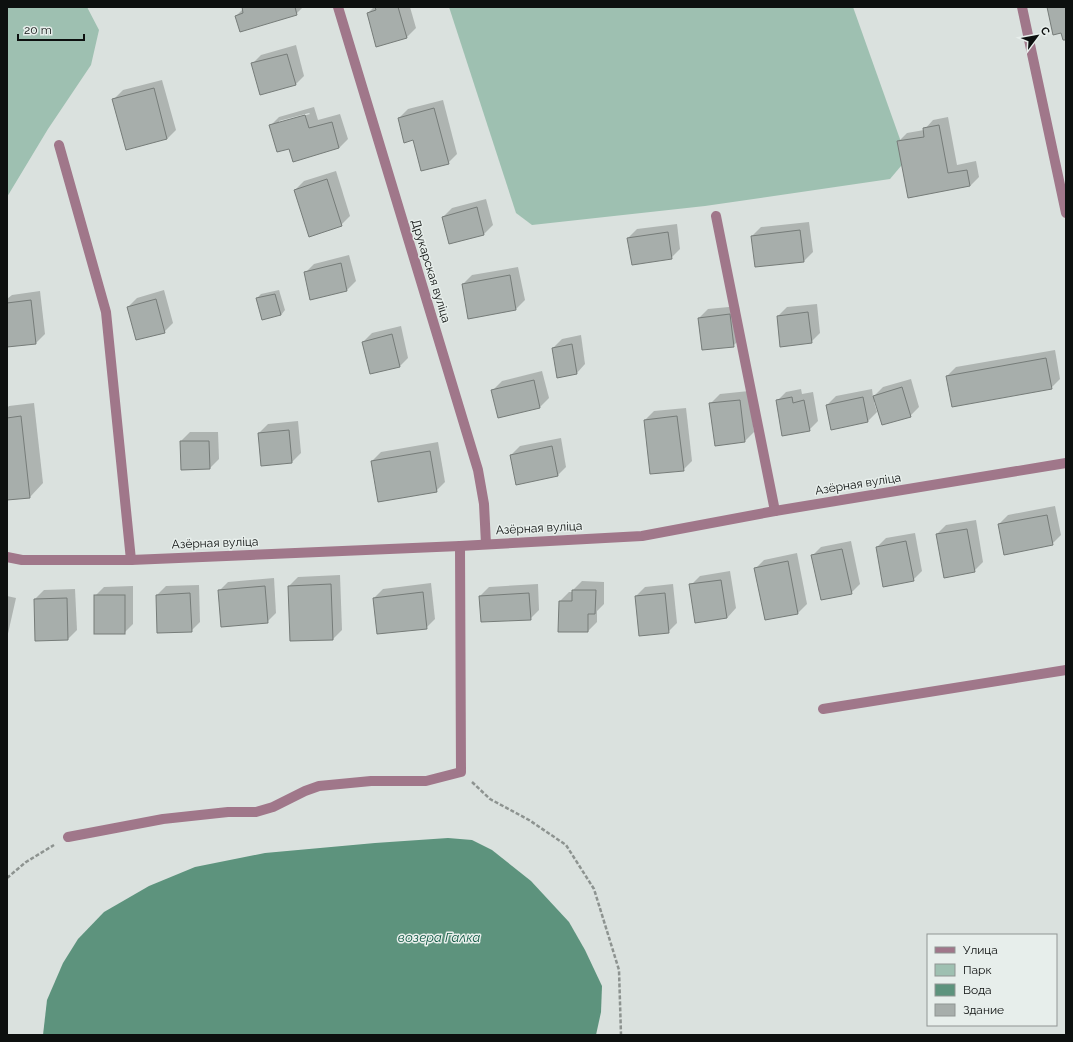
<svg xmlns="http://www.w3.org/2000/svg" width="1073" height="1042" viewBox="0 0 1073 1042" font-family="Raleway,sans-serif">
<rect width="100%" height="100%" fill="#dae1de"/>
<g fill="#9ec0b1">
<path d="M7 7H87L99 30 91 65 48 129 7 197Z"/>
<path d="M449 7H853L901 142V166L890 179 705 206 532 225 516 213Z"/>
</g>
<path fill="#5d937d" d="M448 838 472 840 492 850 531 881 569 922 585 950 602 986 601 1012 596 1035H43L47 1000 63 963 78 939 104 912 149 886 195 867 265 853 375 843Z"/>
<g fill="#0003" fill-rule="evenodd">
<path d="M243 7H303L296 14 236 16 243 9Z"/>
<path d="M374 7H410L416 28 407 37 368 13Z"/>
<path d="M296 45 304 76 295 85 252 64 261 55Z"/>
<path d="M162 80 176 130 167 139 114 99 123 90Z"/>
<path d="M443 100 457 154 448 163 413 139 399 118 408 109Z"/>
<path d="M314 107 318 120 340 114 348 139 339 148H290L270 126 279 117ZM309 113 310 114 279 123V121Z"/>
<path d="M948 117 957 165 976 161 979 177 970 186 908 197 898 142 907 133 924 130 933 120Z"/>
<path d="M336 171 350 216 341 225 295 190 304 181Z"/>
<path d="M486 199 493 225 484 234 450 243 443 217 452 208Z"/>
<path d="M809 222 813 252 804 261 752 236 761 227Z"/>
<path d="M677 224 680 249 671 258 628 238 637 229Z"/>
<path d="M349 255 356 281 347 290 311 299 305 273 314 264Z"/>
<path d="M518 267 525 300 516 309 463 284 472 275Z"/>
<path d="M164 290 173 323 164 332 128 307 137 298Z"/>
<path d="M279 290 285 310 281 315 257 298 261 294Z"/>
<path d="M40 291 45 334 36 343 7 338V299L12 295Z"/>
<path d="M817 304 820 333 811 342 778 316 787 307Z"/>
<path d="M739 306 742 337 733 346 699 318 708 309Z"/>
<path d="M401 326 408 358 399 367 363 342 372 333Z"/>
<path d="M581 335 585 364 576 374 553 348 562 339Z"/>
<path d="M1055 350 1060 379 1051 388 947 376 956 367Z"/>
<path d="M542 371 549 398 540 407 493 390 502 381Z"/>
<path d="M911 379 919 407 910 416 876 402H874L877 412 868 421 827 405 836 396 872 389 873 397 883 387Z"/>
<path d="M801 389 802 394 813 392 818 421 809 430 777 401 786 392Z"/>
<path d="M749 391 754 432 745 441 711 403 720 394Z"/>
<path d="M34 403 43 483 30 497 7 499V408L9 406Z"/>
<path d="M686 408 692 461 683 470 645 420 654 411Z"/>
<path d="M298 421 301 453 292 462 259 433 268 424Z"/>
<path d="M190 432H218L219 459 210 468 181 441Z"/>
<path d="M561 438 566 467 557 476 511 455 520 446Z"/>
<path d="M438 442 445 482 436 491 372 461 381 452Z"/>
<path d="M1055 506 1061 535 1052 544 999 524 1008 515Z"/>
<path d="M976 520 983 562 974 571 937 534 946 525Z"/>
<path d="M915 533 922 571 913 580 877 547 886 538Z"/>
<path d="M851 541 860 584 851 593 812 556 821 547Z"/>
<path d="M797 553 807 604 798 613 765 619 755 569 764 560Z"/>
<path d="M730 571 736 608 727 618 691 585 700 576Z"/>
<path d="M340 575 342 630 333 639 291 640 289 586 298 577Z"/>
<path d="M274 578 276 613 267 622 219 591 228 582Z"/>
<path d="M582 581 604 582V604L597 611V622L588 631 560 601 569 592H573V590Z"/>
<path d="M431 583 435 619 426 628 378 633 374 598 383 589Z"/>
<path d="M538 584 539 610 530 619 480 596 489 587Z"/>
<path d="M673 584 677 623 668 632 636 596 645 587Z"/>
<path d="M199 585 200 622 191 631 158 632 157 595 166 586Z"/>
<path d="M133 586V624L124 633 95 596 104 587Z"/>
<path d="M75 589 77 630 68 639 35 599 44 590Z"/>
<path d="M7 596 16 598 7 638Z"/>
</g>
<g fill="#a7aeab" stroke="#767c79">
<path d="M242 7H295L297 15 240 32 235 16 243 13Z"/>
<path d="M375 7H398L407 38 376 47 367 13 376 10Z"/>
<path d="M1047 7H1066V40H1063L1061 33 1053 35Z"/>
<path d="M287 54 296 85 260 95 251 63Z"/>
<path d="M154 88 167 139 126 150 112 99Z"/>
<path d="M434 108 449 164 421 171 413 140 404 143 398 118Z"/>
<path d="M305 115 309 128 332 122 339 148 293 162 289 149 277 152 269 125Z"/>
<path d="M939 125 948 173 967 170 970 186 908 198 897 141 924 137 923 128Z"/>
<path d="M327 179 342 226 309 237 294 190Z"/>
<path d="M477 207 484 235 449 244 442 217Z"/>
<path d="M800 230 804 262 755 267 751 236Z"/>
<path d="M668 232 672 259 632 265 627 238Z"/>
<path d="M341 263 347 291 310 300 304 272Z"/>
<path d="M510 275 516 310 468 319 462 284Z"/>
<path d="M275 294 281 315 262 320 256 298Z"/>
<path d="M156 299 165 333 136 340 127 307Z"/>
<path d="M31 300 36 344 7 347V303Z"/>
<path d="M808 312 812 343 780 347 777 316Z"/>
<path d="M730 314 734 347 702 350 698 318Z"/>
<path d="M392 334 400 367 370 374 362 342Z"/>
<path d="M572 344 577 374 557 378 552 348Z"/>
<path d="M1046 358 1052 389 952 407 946 376Z"/>
<path d="M534 380 540 408 498 418 491 390Z"/>
<path d="M902 387 911 417 882 425 873 396Z"/>
<path d="M792 397 793 403 804 400 810 431 782 436 776 400Z"/>
<path d="M863 397 868 422 831 430 826 405Z"/>
<path d="M740 400 745 442 715 446 709 403Z"/>
<path d="M21 416 30 498 7 500V418Z"/>
<path d="M677 416 684 471 650 474 644 420Z"/>
<path d="M289 430 292 463 261 466 258 433Z"/>
<path d="M180 441H209L210 469 181 470Z"/>
<path d="M552 446 558 476 516 485 510 455Z"/>
<path d="M430 451 437 492 378 502 371 461Z"/>
<path d="M1047 515 1053 545 1004 555 998 524Z"/>
<path d="M967 529 975 572 944 578 936 534Z"/>
<path d="M906 541 914 581 883 587 876 547Z"/>
<path d="M842 549 852 594 821 600 811 555Z"/>
<path d="M788 561 798 614 765 620 754 568Z"/>
<path d="M721 580 727 618 695 623 689 584Z"/>
<path d="M331 584 333 640 290 641 288 586Z"/>
<path d="M265 586 268 623 221 627 218 590Z"/>
<path d="M572 590H596L595 614H588V632H558L559 601H572Z"/>
<path d="M423 592 427 629 377 634 373 598Z"/>
<path d="M190 593 192 632 157 633 156 595Z"/>
<path d="M529 593 531 620 481 622 479 596Z"/>
<path d="M665 593 669 633 639 636 635 596Z"/>
<rect x="94" y="595" width="31" height="39"/>
<path d="M67 598 68 640 35 641 34 599Z"/>
</g>
<g fill="none" stroke-linecap="round" stroke-linejoin="round">
<g stroke="#8d9390" stroke-width="2.5" stroke-dasharray="4 2" stroke-linecap="butt">
<path d="M472 782 490 799 529 820 566 845 594 889 619 970 621 1035"/>
<path d="M7 878 26 862 54 845"/>
</g>
<g stroke="#a0778a" stroke-width="10">
<path d="M59 145 106 312 131 560"/>
<path d="M716 216 775 511"/>
<path d="M823 709 1066 670"/>
<path d="M68 837 163 819 228 812H256L273 807 305 791 319 786 371 781H426L461 772 460 546"/>
</g>
<g stroke="#a0778a" stroke-width="10">
<path d="M338 7 478 470 484 504 486 544"/>
<path d="M1022 7 1066 213"/>
<path d="M7 557 22 560H131L460 546 642 536 775 511 1066 463"/>
</g>
</g>
<g text-anchor="middle" stroke-width="3" stroke-linejoin="round" paint-order="stroke">
<g font-size="12" fill="#0d100f" stroke="#e7eeeb">
<text transform="translate(431 271) rotate(73)" y="4">Друкарская вуліца</text>
<text transform="translate(858 484) rotate(-9)" y="4">Азёрная вуліца</text>
<text transform="translate(539 528) rotate(-3)" y="4">Азёрная вуліца</text>
<text transform="translate(215 543) rotate(-2)" y="4">Азёрная вуліца</text>
</g>
<g font-size="13" font-style="italic" fill="#0a543e" stroke="#e7eeeb">
<text x="439" y="942">возера Галка</text>
</g>
</g>
<rect width="1073" height="1042" fill="none" stroke="#0d100f" stroke-width="16"/>
<rect x="927" y="934" width="130" height="92" fill="#e7eeeb" stroke="#909593"/>
<rect x="935" y="947" width="20" height="6" fill="#a0778a" stroke="#909593"/>
<text x="963" y="954" font-size="12" fill="#0d100f">Улица</text>
<rect x="935" y="964" width="20" height="12" fill="#9ec0b1" stroke="#909593"/>
<text x="963" y="974" font-size="12" fill="#0d100f">Парк</text>
<rect x="935" y="984" width="20" height="12" fill="#5d937d" stroke="#909593"/>
<text x="963" y="994" font-size="12" fill="#0d100f">Вода</text>
<rect x="935" y="1004" width="20" height="12" fill="#a7aeab" stroke="#909593"/>
<text x="963" y="1014" font-size="12" fill="#0d100f">Здание</text>
<g transform="translate(1037 36) rotate(58)" stroke="#e7eeeb" stroke-width="3" paint-order="stroke">
<path d="M0-3L7 15L0 10L-7 15Z" fill="#0d100f"/>
<text y="-6" font-size="11" font-weight="bold" text-anchor="middle" fill="#0d100f">С</text>
</g>
<path d="M18 34v6h66v-6" fill="none" stroke="#0d100f" stroke-width="2"/>
<text x="24" y="34" font-size="12" fill="#0d100f" stroke="#e7eeeb" stroke-width="3" paint-order="stroke">20 m</text>
</svg>
